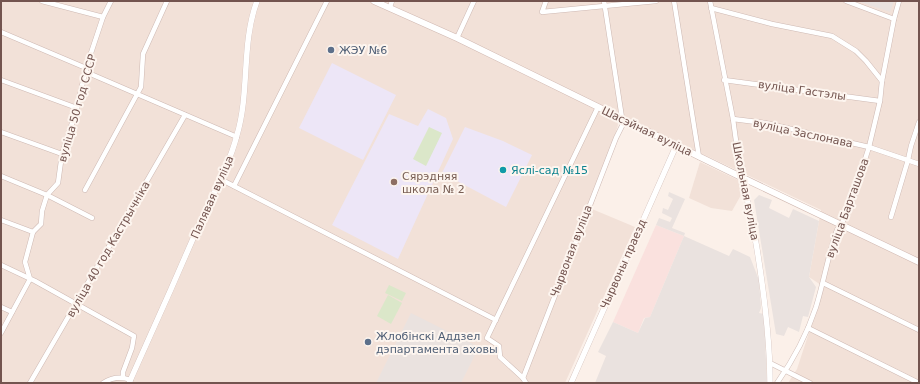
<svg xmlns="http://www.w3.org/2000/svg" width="920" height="384" viewBox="0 0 920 384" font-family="'DejaVu Sans',sans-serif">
<rect width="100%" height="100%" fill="#fbf0e9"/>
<g fill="#f2e1d8">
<path d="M1 1H919V383H788L797 369 824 287 809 277 821 210 616 113 618 125 592 209 635 227 565 383H1Z"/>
<path d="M700 162 740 181 741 195 732 211 711 208 689 198Z"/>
</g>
<path fill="#fae1de" d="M656 225 684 236 650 317 644 318 638 333 613 322Z"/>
<g fill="#eae2df">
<path d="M857 1H894L890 12Z"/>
<path d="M669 192 685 199 672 228 685 233 684 236 729 256 733 249 750 257 759 280 761 308 759 313 764 314 767 383H595L606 356 598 352 613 322 638 333 645 318 650 317 684 236 656 225 659 218 670 222 672 218 662 213 663 208 668 210 673 199 668 196Z"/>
<path d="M759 195 772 200 769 208 789 218 793 209 819 221 809 277 816 287 808 317 803 316 799 332 788 327 784 336 776 334 754 200Z"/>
<path d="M411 313 479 347 461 383H376Z"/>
</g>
<g fill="#ede6f7">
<path d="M332 63 396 95 363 160 299 128Z"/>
<path d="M428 109 446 118 453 139 398 259 332 225 389 114 418 126Z"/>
<path d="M465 127 503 141 532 155 506 207 442 173Z"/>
</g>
<g fill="#dbe7c9">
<path d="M429 127 442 133 426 166 413 159Z"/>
<path d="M389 285 406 293 402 301 385 293Z"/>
<path d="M388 295 402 303 391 324 377 316Z"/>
</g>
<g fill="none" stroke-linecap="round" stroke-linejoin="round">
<defs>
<g id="minor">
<path d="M42 1 103 17"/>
<path d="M546 1 542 12 656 1"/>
<path d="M604 1 622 118"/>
<path d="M674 1 699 157"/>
<path d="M710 1 733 119 741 177"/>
<path d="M846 1 894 19"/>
<path d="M390 7 392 1"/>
<path d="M711 8 772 24 832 36 856 51 866 61 882 81"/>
<path d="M1 32 86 68"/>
<path d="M457 38 474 1"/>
<path d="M86 72 237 137"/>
<path d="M1 80 77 108"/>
<path d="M724 80 880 101"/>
<path d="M733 119 765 123 869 147 919 164"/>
<path d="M1 132 62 154"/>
<path d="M1 176 47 195 92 218"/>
<path d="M220 179 496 320"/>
<path d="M234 186 327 1"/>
<path d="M85 190 141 87 143 54 167 1"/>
<path d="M891 217 908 160 911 146 919 122"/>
<path d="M1 220 33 232"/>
<path d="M1 265 35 281 134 336 132 348 123 372V377"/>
<path d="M823 283 919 330"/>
<path d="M1 307 12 312"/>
<path d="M808 328 919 383"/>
<path d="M1 333 30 279 25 262 33 232 41 224 42 211 47 195 58 183 62 154 77 108 86 68 103 17 111 1"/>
<path d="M770 363 810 383"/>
<path d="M523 378 500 357 499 346 487 338 598 107"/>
<path d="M30 383 185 115"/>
<path d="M103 383C112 377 121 376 131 380"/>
<path d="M526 383 523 378 616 138 625 120"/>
<path d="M777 383C794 359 807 334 816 307 824 281 828 255 837 230L841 225 850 206 869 147 880 101 882 81 894 19 899 1"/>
</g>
<g id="tertiary">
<path d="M741 177C749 201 753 225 757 249 764 293 770 338 770 383"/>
<path d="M129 383C153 330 176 278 199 225 212 196 229 166 237 135 250 91 241 44 257 1"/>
<path d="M571 383 676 146"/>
</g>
<path id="secondary" d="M374 1 457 38 741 177 919 262"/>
</defs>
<use href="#minor" stroke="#ceb9b3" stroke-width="5.5"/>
<use href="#tertiary" stroke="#ceb9b3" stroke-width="6"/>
<use href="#secondary" stroke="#d0b8b1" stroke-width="7"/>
<use href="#minor" stroke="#fff" stroke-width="4.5"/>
<use href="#tertiary" stroke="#fff" stroke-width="5.5"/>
<use href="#secondary" stroke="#fff" stroke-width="6"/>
</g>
<g fill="#5c6f8a" stroke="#fdf5ef" stroke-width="1.5">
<circle cx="331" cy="50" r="4"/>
<circle cx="368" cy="342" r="4"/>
</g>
<circle fill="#0f9aa8" stroke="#fdf5ef" stroke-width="1.5" cx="503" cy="170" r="4"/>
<circle fill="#8d6e63" stroke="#fdf5ef" stroke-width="1.5" cx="394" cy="182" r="4"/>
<g text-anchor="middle" stroke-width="4" stroke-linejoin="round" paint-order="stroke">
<g font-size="11" fill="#4e5e75" stroke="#fdf5ef" text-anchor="start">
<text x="339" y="54">ЖЭУ №6</text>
<text x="376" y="340">Жлобінскі Аддзел<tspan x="376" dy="13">дэпартамента аховы</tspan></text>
</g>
<g font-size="11" fill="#73544f" stroke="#fdf5ef">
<text transform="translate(802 90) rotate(8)" y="4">вуліца Гастэлы</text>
<text transform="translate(77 108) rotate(-74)" y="4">вуліца 50 год СССР</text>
<text transform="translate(647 131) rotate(26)" y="4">Шасэйная вуліца</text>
<text transform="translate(803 133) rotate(12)" y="4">вуліца Заслонава</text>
<text transform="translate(746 191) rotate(79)" y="4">Школьная вуліца</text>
<text transform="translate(212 197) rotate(-66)" y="4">Палявая вуліца</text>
<text transform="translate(847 208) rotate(-70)" y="4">вуліца Барташова</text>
<text transform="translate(108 249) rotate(-60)" y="4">вуліца 40 год Кастрычніка</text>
<text transform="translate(571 251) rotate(-69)" y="4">Чырвоная вуліца</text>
<text transform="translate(623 264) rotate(-66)" y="4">Чырвоны праезд</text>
</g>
<g font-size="11" fill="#0d838f" stroke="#fdf5ef" text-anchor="start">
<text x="511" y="174">Яслі-сад №15</text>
</g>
<g font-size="11" fill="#785e54" stroke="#fdf5ef" text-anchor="start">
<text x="402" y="180">Сярэдняя<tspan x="402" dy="13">школа № 2</tspan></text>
</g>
</g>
<rect width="920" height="384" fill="none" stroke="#73544f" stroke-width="4"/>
</svg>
